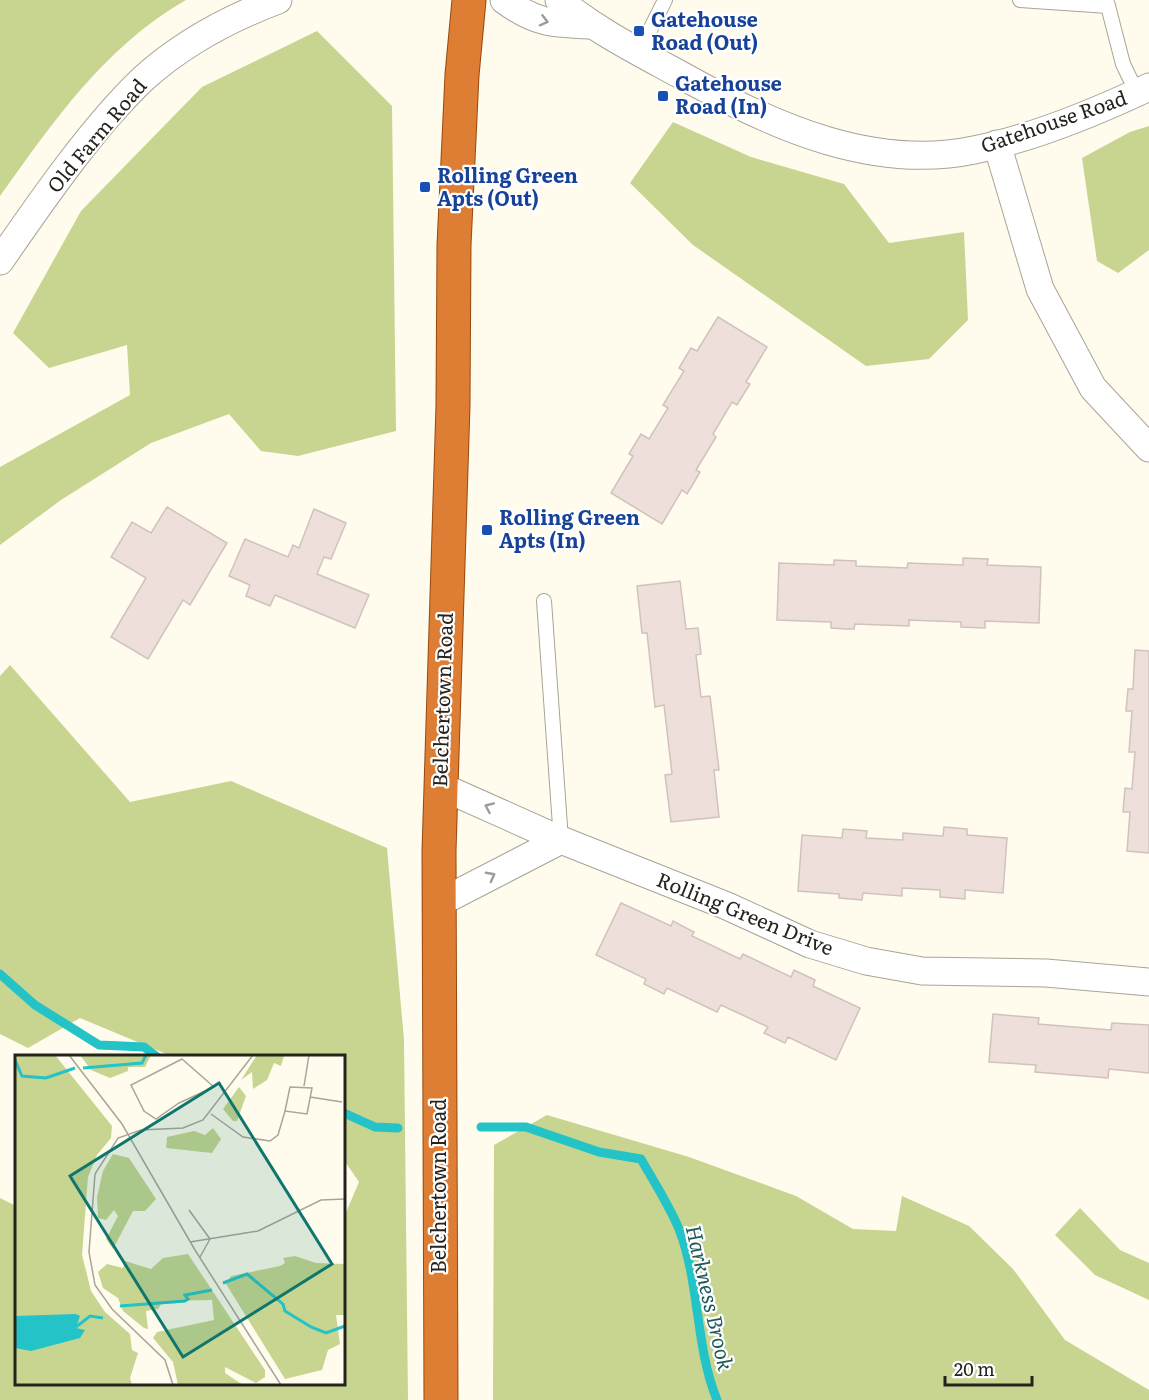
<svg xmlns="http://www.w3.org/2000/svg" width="1149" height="1400" viewBox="0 0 1149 1400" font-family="Literata,serif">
<rect width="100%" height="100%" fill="#fffbed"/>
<g fill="#c8d590">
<path d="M0 0H186C104 47 54 121 0 196Z"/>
<path d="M317 31 392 106 396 431 298 456 261 451 229 414 151 443 61 500 0 545V467L130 395 127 345 49 368 13 333 81 211 202 87Z"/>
<path d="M673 122 751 157 844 184 889 243 964 232 968 320 929 359 866 366 693 245 630 183Z"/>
<path d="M1149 126V250L1118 273 1097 261 1082 158 1130 132Z"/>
<path d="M10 665 130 802 231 781 387 848 404 1040 408 1400H0V1198L16 1206V1384H344V1217L359 1182 344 1160V1056H171L80 1018 28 1048 0 1034V676Z"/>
<path d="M547 1115 689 1157 796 1196 853 1229 896 1231 902 1196 969 1226 1013 1269 1065 1340 1149 1390V1400H493L494 1145Z"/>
<path d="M1080 1208 1120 1250 1149 1263V1300L1095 1275 1055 1235Z"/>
</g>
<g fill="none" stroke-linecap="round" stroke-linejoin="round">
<g stroke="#24c3c7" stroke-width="9">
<path d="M0 974 35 1005 99 1045 144 1047 156 1056"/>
<path d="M344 1113 375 1127 398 1128"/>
<path d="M481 1127H526L599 1152 641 1159C654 1182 669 1205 679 1229 700 1283 695 1346 717 1400"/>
</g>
</g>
<g fill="#eedfda" stroke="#d1c2be" stroke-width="1.5">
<path d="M718 317 767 347 746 382 750 384 743 395 737 405 732 402 713 434 716 437 696 470 700 472 693 484 687 494 682 490 662 524 611 493 633 456 629 454 641 434 649 439 668 408 663 405 684 371 679 368 691 348 697 351Z"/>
<path d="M167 507 227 543 190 605 183 600 148 659 111 637 146 578 111 557 132 522 151 533Z"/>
<path d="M314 509 346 523 331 559 324 557 317 574 369 595 355 628 275 595 270 606 246 596 250 585 229 576 245 539 288 557 293 545 299 548Z"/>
<path d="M963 558 988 559 987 565 1041 567 1039 623 985 621V628L961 627V622L909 620V626L855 624 854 629H846L831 628V622L777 620 779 563 834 565V560L856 561V566L907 568 908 563 963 565Z"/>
<path d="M680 581 686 629 698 628 701 654 696 655 701 697 710 696 719 770H714L719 817 671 822 665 775 672 774 664 705 655 707 647 633H642L637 586Z"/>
<path d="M1135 650 1149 651V853L1127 851 1130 812H1123L1125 788 1132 789 1135 752H1129L1132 711H1126L1128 689H1133Z"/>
<path d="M944 827 967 829V835L1007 838 1003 893 965 890V899L940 897V890L902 888V896L863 893 862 900 839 898V894L798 891 802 835 842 838 843 829 867 831 866 838 903 840V833L943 836Z"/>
<path d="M621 903 671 926 673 921 694 932 692 936 740 959 743 954 791 977 794 970 815 980 813 986 860 1008 836 1060 788 1037 785 1043 764 1033 768 1027 721 1005 717 1012 667 988 664 994 644 984 646 979 596 955Z"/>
<path d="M993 1014 1039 1018 1038 1024 1111 1030 1112 1023 1149 1025V1073L1109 1069 1108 1078 1035 1072 1036 1065 989 1062Z"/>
</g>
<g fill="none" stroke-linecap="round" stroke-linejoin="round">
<defs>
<g id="service">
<path d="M1020 0 1108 6 1106 0"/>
<path d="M1108 6 1123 64 1137 93"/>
<path d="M639 52 665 0"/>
<path d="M544 601 561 840"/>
</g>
<g id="minor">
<path d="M504 0C535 23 553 24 590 25"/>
<path d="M559 0C599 33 645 55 690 80 775 127 875 171 974 150 1034 138 1094 113 1149 87"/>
<path d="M997 144 1040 289 1093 388 1149 448"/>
<path d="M0 261C40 203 93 126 144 78 183 43 230 18 278 0"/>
<path d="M440 786 561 840 727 906 810 944 866 961 922 971 1046 973 1149 982"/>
<path d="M439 903 561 840"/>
</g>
<path id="trunk" d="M441 1400 439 851 453 405 454 245 462 75 469 0"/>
</defs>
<use href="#service" stroke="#a8a498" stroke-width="16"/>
<use href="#minor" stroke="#a8a498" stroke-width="29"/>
<use href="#trunk" stroke="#98490c" stroke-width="35"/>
<use href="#service" stroke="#fff" stroke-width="14"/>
<use href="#minor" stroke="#fff" stroke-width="27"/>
<use href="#trunk" stroke="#de7e34" stroke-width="33"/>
</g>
<defs><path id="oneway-chevron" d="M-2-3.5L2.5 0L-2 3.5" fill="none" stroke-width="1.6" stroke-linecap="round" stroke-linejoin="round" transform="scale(1.5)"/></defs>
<g stroke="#9d9c9a">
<use href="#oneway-chevron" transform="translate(544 21) rotate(14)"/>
<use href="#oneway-chevron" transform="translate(489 807) rotate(-156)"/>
<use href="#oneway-chevron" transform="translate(491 876) rotate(-28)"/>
</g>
<g fill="#1a4fb4" stroke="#fff" stroke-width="2">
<rect x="633" y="25" width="12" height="12" rx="3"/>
<rect x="657" y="90" width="12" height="12" rx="3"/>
<rect x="419" y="181" width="12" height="12" rx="3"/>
<rect x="481" y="524" width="12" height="12" rx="3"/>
</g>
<g text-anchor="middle" stroke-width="4.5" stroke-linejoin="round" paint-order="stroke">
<g font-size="20" font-weight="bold" fill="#164399" stroke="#fff" text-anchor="start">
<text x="651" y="27">Gatehouse<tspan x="651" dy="23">Road (Out)</tspan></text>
<text x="675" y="91">Gatehouse<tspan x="675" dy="23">Road (In)</tspan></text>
<text x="437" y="183">Rolling Green<tspan x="437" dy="23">Apts (Out)</tspan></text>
<text x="499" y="525">Rolling Green<tspan x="499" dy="23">Apts (In)</tspan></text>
</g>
<g font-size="20" fill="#25231e" stroke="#fff">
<text transform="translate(1054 122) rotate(-19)" y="7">Gatehouse Road</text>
<text transform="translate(97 136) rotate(-50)" y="7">Old Farm Road</text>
<text transform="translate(443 700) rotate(-88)" y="7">Belchertown Road</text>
<text transform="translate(745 914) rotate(22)" y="7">Rolling Green Drive</text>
<text transform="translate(439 1186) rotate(-90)" y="7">Belchertown Road</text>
</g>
<g font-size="21" font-style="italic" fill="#1f5b5c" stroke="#fff">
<text transform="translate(709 1298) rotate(77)" y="7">Harkness Brook</text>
</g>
</g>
<g transform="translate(15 1055)">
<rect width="330" height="330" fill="#fffbed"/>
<path d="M0 0H40L97 71 96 83 82 100 73 122 67 200 76 236 90 257 115 279 117 295 123 298 115 323 117 330H0ZM65 0H136L130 12H113V16L95 23 76 15ZM242 0H282L269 1 266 11 259 8 252 25 238 34 237 17 226 25ZM224 32 231 41 222 66H218L208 54ZM198 73 206 84 197 98 151 93 152 82 179 76 190 80ZM98 99 114 103 141 144 130 156H118L98 194 91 184 103 161 99 155 91 165 83 163 82 142 88 116ZM173 199 250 315V322L241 328 210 312V318L228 330H163L158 307 138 283 142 277 199 265 197 245 148 246 143 254 131 256 133 274 129 273 108 256 103 243 88 233 83 217 92 209 108 213 110 206 136 214 148 203ZM280 201 301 208 330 209V260H321L325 289 313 295 307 315 270 324 211 229 216 221 265 211 270 208 268 203Z" fill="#c8d590"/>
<path d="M61 259 65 261 61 273 70 275 65 283 16 296 0 293V261Z" fill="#24c3c7"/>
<path fill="none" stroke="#24c3c7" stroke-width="3" d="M0 5 7 21 31 23 60 13M68 13 127 8 131 0M208 228 232 219 268 249 270 256 296 272 311 278 330 271M105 251 170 246 173 244 170 240 197 235M61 272 75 261 88 263"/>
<path fill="none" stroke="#a8a59a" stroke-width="1.5" d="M54 0 107 69 180 195 266 330M167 4 199 32 164 48 141 64 129 56 116 30ZM289 31 294 0M295 42 327 47M196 59 228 82 255 86 263 80 270 56 292 59 297 33 275 32 270 56M330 62V89M174 155 195 184M175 187 243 176 306 145 330 144M185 202 195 184M158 330 150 305 97 254 80 230 74 197 80 119 103 83 126 75 168 73 188 65 238 0"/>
<path fill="#0f766e" fill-opacity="0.15" stroke="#0f766e" stroke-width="3" d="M204 28 317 209 168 302 55 121Z"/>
<rect width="330" height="330" fill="none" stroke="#25231e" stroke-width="3"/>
</g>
<path d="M945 1376v9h87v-9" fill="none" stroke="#25231e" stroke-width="3"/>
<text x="954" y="1376" font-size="18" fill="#25231e" stroke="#ffffff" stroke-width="4.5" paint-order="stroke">20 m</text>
</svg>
